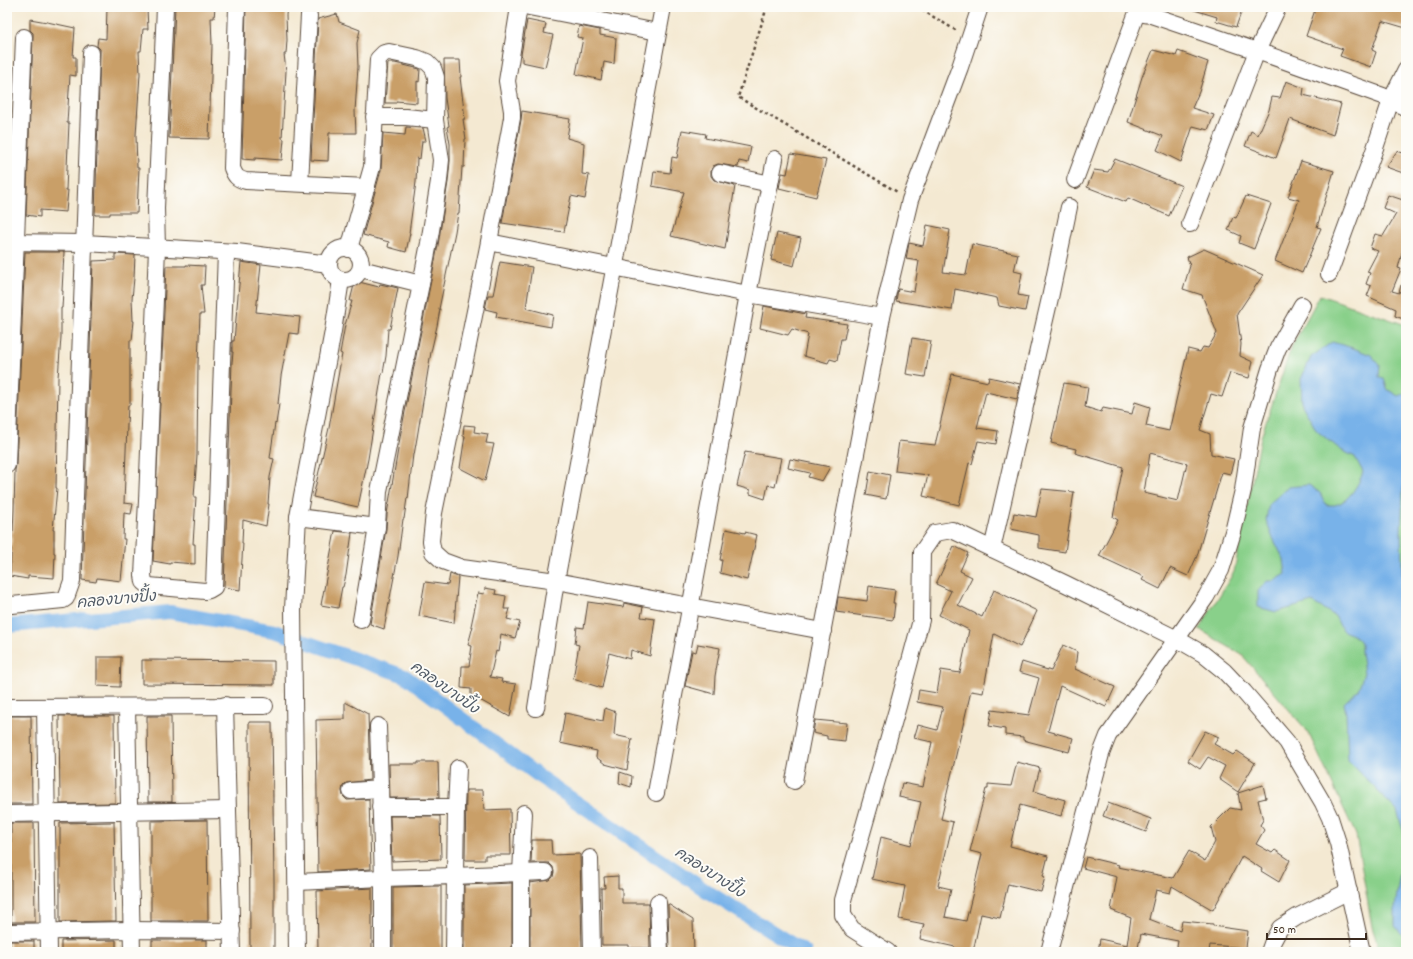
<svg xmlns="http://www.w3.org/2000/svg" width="1413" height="959" viewBox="0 0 1413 959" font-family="Dekko,'Playpen Sans Thai',sans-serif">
<rect width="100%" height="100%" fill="#fdfcf7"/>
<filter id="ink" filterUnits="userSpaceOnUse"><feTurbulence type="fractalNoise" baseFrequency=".025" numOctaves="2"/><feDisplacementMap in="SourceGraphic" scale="8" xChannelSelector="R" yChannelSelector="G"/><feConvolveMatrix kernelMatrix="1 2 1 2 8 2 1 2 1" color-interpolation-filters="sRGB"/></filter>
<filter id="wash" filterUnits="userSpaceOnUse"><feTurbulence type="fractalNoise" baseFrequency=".012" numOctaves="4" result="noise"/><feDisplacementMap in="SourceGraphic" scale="16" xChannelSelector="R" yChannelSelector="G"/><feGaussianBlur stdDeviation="0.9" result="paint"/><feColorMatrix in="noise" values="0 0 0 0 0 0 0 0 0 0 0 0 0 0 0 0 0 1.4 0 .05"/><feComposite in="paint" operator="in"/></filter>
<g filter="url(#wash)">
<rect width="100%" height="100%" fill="#f4e9d2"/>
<path fill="#89d08a" stroke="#627d54" d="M1320 295 1406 325V952H1380L1372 927 1356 835 1308 732 1242 655 1199 629 1234 572 1261 437 1291 348Z"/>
<path fill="#78b2e9" stroke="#5a6e84" d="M1332 342 1353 348 1371 355 1380 365 1379 377 1384 378 1387 389 1398 396 1406 393V479L1403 490 1401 535 1404 627 1406 637V939L1395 926V907L1402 859 1404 833 1397 811 1348 760 1346 713 1344 703 1358 690 1364 673 1361 652V643L1358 638 1342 630 1335 616 1312 602 1276 612 1258 607V591L1267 581H1274L1286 574 1284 560 1271 534 1266 520 1269 504 1288 487 1309 485 1320 493 1326 505C1329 505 1332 505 1335 505 1349 502 1359 484 1363 472L1355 457 1341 450 1317 431 1302 405 1301 379 1311 357Z"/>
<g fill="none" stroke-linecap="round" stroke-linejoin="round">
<path stroke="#78b2e9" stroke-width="14" d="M7 626 170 612 274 631 405 676 540 777 705 890 805 952"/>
</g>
<g id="blocks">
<g fill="#c99f68" fill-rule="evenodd">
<path d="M175 7H215L214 18H211L212 45 209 139 169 138Z"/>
<path d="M246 7H287L286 15 287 40 286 54H284L286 71 282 138 284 139 282 160 255 158V160L242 159Z"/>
<path d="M1192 7H1243L1236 27 1216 21 1217 17 1191 9Z"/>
<path d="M1316 7H1395L1406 11V28L1382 21 1372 50 1376 52 1371 67 1340 56 1343 49 1306 36Z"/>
<path d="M107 8 147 9 148 29H143L141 51H139L140 74 136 135 137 168H139L137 213H110V215H95L100 53V49L97 46 98 38 106 39Z"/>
<path d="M337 14 339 22 360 30 357 43 358 67 355 111 356 133H329L328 161 311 160 318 19Z"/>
<path d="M30 19 47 22 75 28 73 57H76V76L70 75 67 123H69L66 190H68L66 212 40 210V217L26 215 33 37V33L30 30Z"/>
<path d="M527 20 546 24 544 33 553 35 545 67 522 62V56L521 55Z"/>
<path d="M579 26 600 30V35L616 38 614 64 604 62 601 80 576 74 583 38 577 37Z"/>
<path d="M1153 50 1176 56 1178 51 1208 62 1199 92 1192 108 1214 115 1208 130 1193 126 1181 162 1157 150 1163 136 1128 122 1142 77Z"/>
<path d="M444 60H460L461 77H460L465 119H463L466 139H465L464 167H462L459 213H458L455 232 439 309H440L437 326 431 352 417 438 414 455 413 454 408 499 407 498 404 519H403L398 556 384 629 370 624 386 529 387 514 401 432 438 245 448 182 450 161V144L447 127 449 126 445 98Z"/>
<path d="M388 63H395L420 69 419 82 417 81V103L396 101V103H385Z"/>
<path d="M1286 81 1304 88 1303 95 1341 104 1333 135 1290 119 1276 158 1245 146 1251 131 1258 135 1269 110 1272 97 1280 98Z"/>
<path d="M522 111 570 119 567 138 584 143 582 174 589 175 585 199 571 196 564 232 502 223 521 120Z"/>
<path d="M406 127 423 128 426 141H422L420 159 417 158 416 182 409 233H410L406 252 388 247 389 242 363 235 381 170 383 133 405 135Z"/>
<path d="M682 130 706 134 705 138 751 147 748 163 739 161 738 167 718 164 713 166 711 171V176L714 180 735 186 725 249 671 236 684 192 652 186 654 171 670 173 672 157 677 158Z"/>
<path d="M1397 151 1406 154V174L1386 167Z"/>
<path d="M791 154 826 160 816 197 779 188 782 173 787 174Z"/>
<path d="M1115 159 1182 186 1169 216 1128 198 1126 202 1087 187 1094 170 1108 172Z"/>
<path d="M1301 161 1334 171 1317 227 1321 228 1302 273 1275 261 1299 200 1288 197Z"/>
<path d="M1388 195 1403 200 1406 196V238L1398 268 1401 269 1392 291 1399 293 1401 285 1406 286V320L1395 316 1396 309 1367 296 1371 286 1366 284 1370 273 1367 272 1378 251 1370 248 1375 234 1383 236 1396 214 1383 208Z"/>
<path d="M1246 196 1271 204 1254 249 1239 243 1241 236 1228 230 1233 217 1236 218Z"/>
<path d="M927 225 950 230 943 272 966 275 972 244 1018 254 1014 271 1022 273 1018 295 1028 297 1025 311 999 306 997 298 955 289 952 310 896 301 898 289 914 292 919 261 906 259 909 243 923 246Z"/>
<path d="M777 233 801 238 794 266 771 260Z"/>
<path d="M1204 249 1263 275 1237 314 1241 344 1240 356 1253 362 1249 378 1230 373 1222 397 1211 394 1200 430 1210 434 1211 454 1234 459 1230 474 1222 472 1197 556 1188 576 1170 568 1160 589 1142 580 1144 577 1099 556 1118 520 1113 517 1123 467 1075 453 1076 449 1051 443 1064 383 1088 387 1085 407 1101 412 1103 408 1132 414 1135 402 1150 407 1146 426 1169 431 1188 349 1200 352 1203 347 1208 348 1217 333 1202 295 1183 289 1190 266 1187 257ZM1150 453 1187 463 1178 501 1144 493Z"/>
<path d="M25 252H64L62 291H63L62 308H61V337L58 378 56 488H57L53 530H54V553H55L54 578 28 576V579L10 576 12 532H13L14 510 15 470 16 465Z"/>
<path d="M115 254 135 255 134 278 132 299 133 321H134L132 340H130V405H128L127 425 124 503 133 504 131 514 124 513 123 539H125L121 581 97 578 96 582 82 580 93 261 115 260Z"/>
<path d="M241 262 261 265 256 312 300 317 298 334 289 333 281 376 278 404H279L276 424 275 423 270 458 274 459 270 477 268 504H269L266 526 243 520 242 543H243L240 590 224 587 232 363 233 352H232V341H234Z"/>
<path d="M500 262 532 267 526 308 553 315 551 327 496 317 497 312 485 309 488 295H493Z"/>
<path d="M186 265 205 266 204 285H201L204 314H200L198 363 197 455 194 497H196L193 544H195V564L170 562V564L153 561 166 266H186Z"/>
<path d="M355 281 379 287 380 284 398 288 390 329H388L386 356 383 373H382L368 459 358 507 313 497 329 428 342 354 340 353 345 325 352 301H350Z"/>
<path d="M764 306 806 314 805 318 847 324 844 339H841L837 361 830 359 828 363 804 356 808 334 792 329 788 335 760 328Z"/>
<path d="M912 338 931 341 925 377 906 374Z"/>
<path d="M952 374 988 382 989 377 1020 384 1017 399 986 392 977 428 998 431 996 444 978 441 972 464 969 463 959 505 923 496 928 475 895 471 899 441 935 445Z"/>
<path d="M464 425 475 426 474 432 488 434 486 443 494 444 485 481 460 468 465 436H463Z"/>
<path d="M745 452 781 458 775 487 768 485 765 499 750 494V490L737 486Z"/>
<path d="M790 459 830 467 822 481 808 477 810 473 788 468Z"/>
<path d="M870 471 890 475 886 499 866 495Z"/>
<path d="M1042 489 1074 492 1065 552 1039 548V535L1011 529 1014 513 1036 517Z"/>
<path d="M726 529 745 533V532L757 535 747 580 720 573 722 560H720Z"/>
<path d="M335 531 352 533 346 575 343 587H342L338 608 321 605Z"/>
<path d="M954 546 968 553 960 571 972 577 958 605 982 617 994 590 1037 611 1020 647 994 634 983 693 971 691 941 819 953 822 938 886 951 889 945 917 966 921 982 854 970 851 986 789H988V784L1011 786 1017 762 1040 768 1034 791 1065 800 1061 816 1020 805 1010 846 1048 856 1043 876 1045 877 1041 892 1008 884 1000 918 981 914 973 952H954L955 947 920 939 924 924 899 919 905 886 872 879 881 837 911 845 921 802 899 797 902 783 923 787 932 742 914 738 918 725 937 730 943 707 917 702 919 690 937 693 941 670 960 673 969 630 939 615 951 591 936 584Z"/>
<path d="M450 574 458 577 454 623 419 616 425 582 448 585Z"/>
<path d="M869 586 895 590 893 603H895L893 620 836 612 838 597 867 601Z"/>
<path d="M485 588 496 590 495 594 506 596 504 609H510L507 619 520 622 515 638 501 634 498 652 496 651 490 677 502 679 501 682 516 684 510 717 471 695V689L461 688 462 666H469L472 646 468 645 473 626H471L478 593 484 594Z"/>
<path d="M588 602 623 607 624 603 643 607 641 617 655 619 650 656 631 650 630 659 609 653 602 688 573 679 579 645 575 644 577 627 584 628Z"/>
<path d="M698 644 720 648 715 676 714 694 685 686 692 651 696 652Z"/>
<path d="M1063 645 1077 652 1075 669 1115 687 1106 707 1060 686 1048 731 1073 738 1069 752 1023 740V737L1005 735V729L989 726 992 710 1029 715 1039 678 1019 672 1022 662 1051 671Z"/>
<path d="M97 657H121L120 687 97 686Z"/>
<path d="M142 660 274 661V685L142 684Z"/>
<path d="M345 702 368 714 370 780 346 783 343 786 342 791 343 796 347 800 369 799 371 869 318 872 316 720 345 719Z"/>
<path d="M605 708 616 712 614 735 632 739 627 770 605 764 596 757 597 751 560 743 565 713 603 721Z"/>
<path d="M7 716H31L32 804H8Z"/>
<path d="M59 716H114L115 803 60 804Z"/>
<path d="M147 716H171L172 802H148Z"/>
<path d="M815 720 847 723 845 741 827 739V736L813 733Z"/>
<path d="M249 722H272L274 882V952H250Z"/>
<path d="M1205 731 1219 737 1214 744 1233 755 1237 751 1255 763 1238 792 1219 779 1225 766 1208 757 1200 769 1188 761Z"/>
<path d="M418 762H438L439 798H390L389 764H418Z"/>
<path d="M620 772 632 776 631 787 619 783Z"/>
<path d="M1263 785 1266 798 1258 800 1263 820 1260 825 1264 830 1256 844 1272 853 1275 850 1290 860 1279 882 1261 871 1262 869 1242 856 1213 910 1172 886 1170 893 1156 890 1149 919 1180 931 1182 921 1213 924V926L1248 931 1246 948 1210 945 1209 952H1176L1178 941 1141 934 1137 952H1098L1100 939 1127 945 1131 918 1111 910 1117 877 1083 868 1086 857 1119 865 1118 867 1173 878 1189 851 1205 861 1215 842 1211 827 1230 808 1241 810 1238 793Z"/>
<path d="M466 790H483L484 810 510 809 511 855H485V860H465Z"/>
<path d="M1108 803 1151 819 1146 832 1103 816Z"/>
<path d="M390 816H440L441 859 392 861Z"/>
<path d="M207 820 208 921H151V821Z"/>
<path d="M114 822 116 921 60 922V823Z"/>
<path d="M11 823H34L35 922H11Z"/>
<path d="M532 840H551L552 855 580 854 582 950 530 951V883L550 880 553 877 554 872 553 867 549 863H531Z"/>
<path d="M618 876V888H622V903H649L650 948H629V945H602L601 888H605L604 877Z"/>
<path d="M512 883V952H464V885Z"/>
<path d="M441 886V952H393V887Z"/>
<path d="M372 888V952H318L317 891Z"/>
<path d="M668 904 693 920 694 952H669Z"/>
<path d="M116 940V952H61V941Z"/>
<rect x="152" y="940" width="55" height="12"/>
<rect x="10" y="941" width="24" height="11"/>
</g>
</g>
</g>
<g filter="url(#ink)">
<use href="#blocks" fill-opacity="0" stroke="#574739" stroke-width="1"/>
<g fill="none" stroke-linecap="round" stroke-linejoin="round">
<defs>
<g id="street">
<path d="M165 7 156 208 157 248 147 501 143 575 144 582 149 586 205 591 209 590 214 587 226 252"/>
<path d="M237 7 232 168C235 176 237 179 246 181L367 187"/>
<path d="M519 7 507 81 512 111V118L489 242 434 513 431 541 433 552 443 561 462 568 556 581 823 631"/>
<path d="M529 7 658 32"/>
<path d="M1278 7 1257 51 1383 96 1406 108"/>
<path d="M1138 13 1151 15 1257 51 1190 224"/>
<path d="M374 117H406L435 120"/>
<path d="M720 173 770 184"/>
<path d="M1075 180 1139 7"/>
<path d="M300 183 309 15"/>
<path d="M7 242 85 243 237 252 329 264"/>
<path d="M489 242 748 294 882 317"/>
<circle cx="345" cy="264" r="16"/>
<path d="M349 249 372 167 378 59 384 53 389 52 417 58 427 62 433 68 436 77 435 120 441 160 439 181 429 243 421 284"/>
<path d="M361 269 421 284 379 491 377 527 361 620"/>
<path d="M1329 274 1374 151 1391 100 1406 70"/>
<path d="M7 465 24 37"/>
<path d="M298 517 377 527"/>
<path d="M992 549 1050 298 1069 207"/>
<path d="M7 603 12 605 63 600 66 598 72 581 91 53"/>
<path d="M225 705 232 952"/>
<path d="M7 707 265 706"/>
<path d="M45 707 49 952"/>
<path d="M127 707 132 952"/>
<path d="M536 708 556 581 663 7"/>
<path d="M378 726 383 878V952"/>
<path d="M458 768 456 807 455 876 545 872"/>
<path d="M794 781 882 317 910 200 960 67 980 7"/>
<path d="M351 791 380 789"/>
<path d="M656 793 748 294 775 159"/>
<path d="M380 807H456"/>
<path d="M7 814 228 810"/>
<path d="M590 858 592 952"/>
<path d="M297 882 383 878 455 876 454 952"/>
<path d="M658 902 660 952"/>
<path d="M7 932 131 930 232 931"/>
<path d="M297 952 293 609 298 517 333 331 341 280"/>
<path d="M521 952V873L524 813"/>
<path d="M888 952 852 929 843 915V900L898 706 921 620 922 552 935 533 952 530 1066 584 1177 639 1203 654 1224 671 1244 692 1287 742 1323 803 1330 818 1338 843 1362 952"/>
<path d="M1049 952 1101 754 1108 736 1206 597 1221 570 1233 532 1243 490 1252 428 1270 369 1278 348 1302 305"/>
<path d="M1269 952 1273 941 1280 928 1297 917 1349 891"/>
</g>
</defs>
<use href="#street" stroke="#574739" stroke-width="18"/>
<g stroke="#574739" stroke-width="2.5" stroke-dasharray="3 3" stroke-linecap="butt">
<path d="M767 7 738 97 899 193"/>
<path d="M917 7 957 31"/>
</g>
<use href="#street" stroke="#fff" stroke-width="16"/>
</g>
</g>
<g text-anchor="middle" stroke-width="4" stroke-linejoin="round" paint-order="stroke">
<g font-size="15" font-style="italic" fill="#505a65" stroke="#fdfcf7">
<text transform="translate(116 599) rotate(-5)" y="5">คลองบางปิ้ง</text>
<text transform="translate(445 687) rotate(35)" y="5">คลองบางปิ้ง</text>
<text transform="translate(710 872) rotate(33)" y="5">คลองบางปิ้ง</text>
</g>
</g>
<rect width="1413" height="959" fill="none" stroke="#fdfcf7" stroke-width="24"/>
<path d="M1267 933v6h99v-6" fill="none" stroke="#3b2a1e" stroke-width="2"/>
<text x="1273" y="933" font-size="12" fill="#3b2a1e" stroke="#fdfcf7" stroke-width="3" paint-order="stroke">50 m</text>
</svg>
